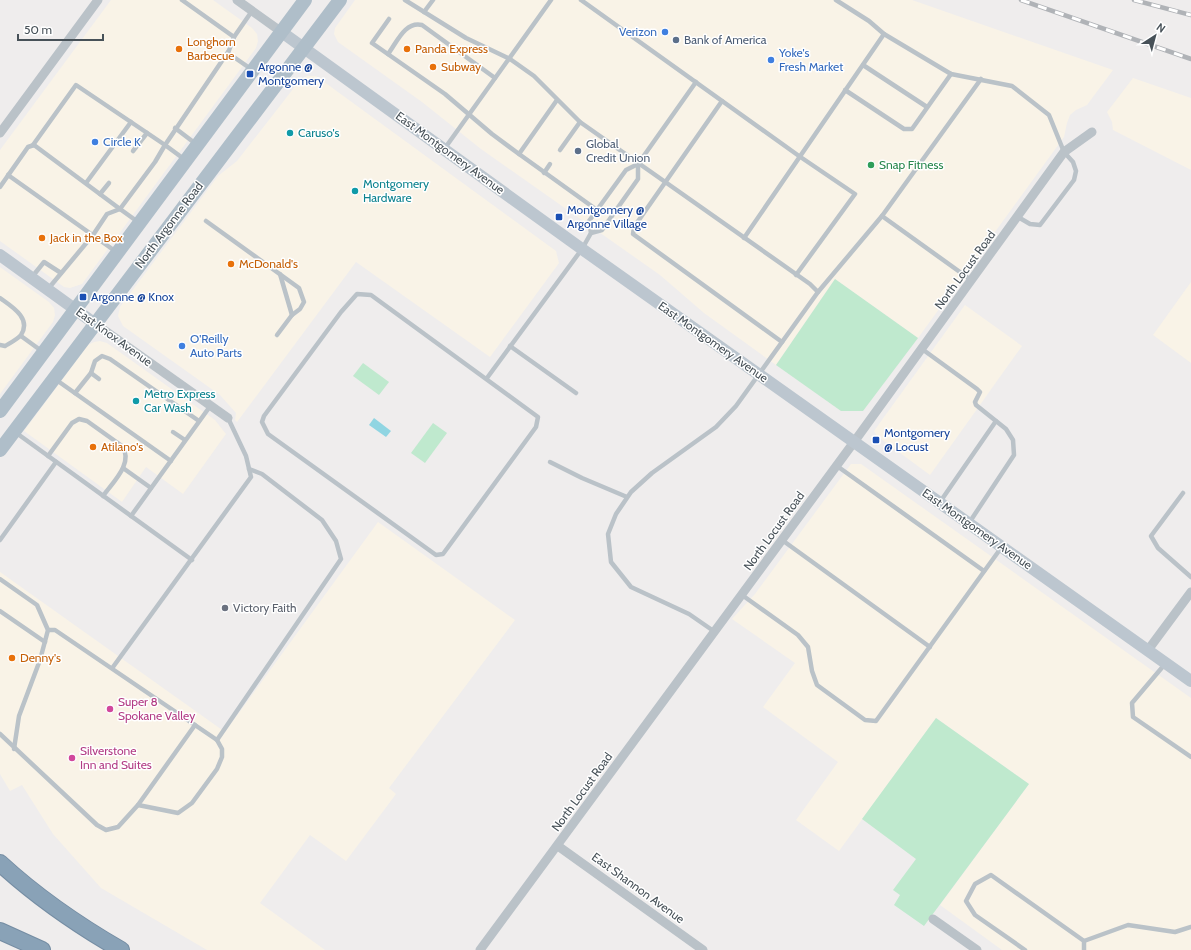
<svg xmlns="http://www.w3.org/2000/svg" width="1191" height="950" viewBox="0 0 1191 950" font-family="Cabin,sans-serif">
<rect width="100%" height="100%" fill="#efeded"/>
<g fill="#f9f3e7">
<path d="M111 0H213L252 28 257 34 258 41 256 48 82 284 70 288 64 287 0 241V150Z"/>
<path d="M355 0H912L1113 70 1087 105 1076 110 1070 115 1067 123 1064 137 918 338 835 279 776 365 704 313 660 275 481 149 422 102 338 42 334 34 335 28Z"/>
<path d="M307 76H316L556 251 559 263 490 357 356 262 237 422 235 420 236 413 220 395 123 326 118 316 120 307 218 176 237 161 300 80Z"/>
<path d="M1133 78 1191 98V170L1113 130 1112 122 1107 112Z"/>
<path d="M0 267 49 302 54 308 55 315 53 322 0 394Z"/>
<path d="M1191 282V363L1153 335Z"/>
<path d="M965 305 1022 346 930 475 877 436 874 431Z"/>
<path d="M100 341 107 343 215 420 226 434 183 494 146 467 122 502 24 431 88 345 94 342Z"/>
<path d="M851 464H861L1191 698V950H1002L940 905 1029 784 936 718 839 851 796 820 838 762 763 707 795 663 732 619 755 594Z"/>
<path d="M378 522 515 620 389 788 396 794 346 861 310 835 260 903 325 950H207L101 888 53 834 22 785 10 791 0 774V572L225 732Z"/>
</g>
<g fill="#bfe9ce">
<path d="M835 279 918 338 863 411H841L776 365Z"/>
<path d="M363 363 389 382 379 395 353 376Z"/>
<path d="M433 423 447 433 425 463 411 453Z"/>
<path d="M936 718 1029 784 924 926 894 905 900 895 893 890 916 859 862 819Z"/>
</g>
<path fill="#90d5e2" d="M374 418 391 431 386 437 369 425Z"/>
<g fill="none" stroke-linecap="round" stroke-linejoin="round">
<defs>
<g id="highway">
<path d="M0 863C38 898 76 924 121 950"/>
<path d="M0 931 42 950"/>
</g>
</defs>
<use href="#highway" stroke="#758da3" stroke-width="18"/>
<g stroke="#bac2c8" stroke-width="4.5">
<path d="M182 0 234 37"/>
<path d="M405 0 466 38 510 59 534 76 580 122 810 284 818 292 736 406 716 427 652 473 631 492 616 514 608 534 611 562 631 587 689 614 715 632"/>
<path d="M581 0 799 156 855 194 796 275"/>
<path d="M424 12 433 0"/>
<path d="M389 19 372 43 445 94 492 134 519 154 557 100"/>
<path d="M884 34 951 74 1012 86 1049 115 1064 152 1073 162 1076 171 1074 180 1040 225 1030 224 1018 217"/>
<path d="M388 54C397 42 405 21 422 25L495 78"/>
<path d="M863 65 927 107"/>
<path d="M251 69 228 53 234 37 252 11"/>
<path d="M845 90 904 129H912L951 74"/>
<path d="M722 101 634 227 633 234 782 342"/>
<path d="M175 128 196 144"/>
<path d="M33 145 76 85 165 145 155 162 120 209 138 222"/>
<path d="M445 148 551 0"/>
<path d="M560 150 580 122"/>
<path d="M133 151 147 133"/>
<path d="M519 154 597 210"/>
<path d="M184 159 165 145 228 52"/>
<path d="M544 173 550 164"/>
<path d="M8 175 115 251"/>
<path d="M86 183 131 122"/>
<path d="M0 187 28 147 34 145 120 209"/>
<path d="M100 194 109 183"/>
<path d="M882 216 971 280"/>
<path d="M206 221 299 288 304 302 300 309 292 315"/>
<path d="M591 233 602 230 638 179V164"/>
<path d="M744 238 884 34 869 21 836 0"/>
<path d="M32 277 44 262 61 273"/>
<path d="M48 289 93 235 107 214 120 209"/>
<path d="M818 292 882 216 981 79"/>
<path d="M357 294 371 295 538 417 536 427 443 554 436 555 268 434 262 422 264 416 341 312Z"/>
<path d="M0 298C11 306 32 318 21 335 18 339 10 343 5 346L0 345"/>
<path d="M277 335 292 315 280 274"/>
<path d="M21 336 43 352"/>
<path d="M510 346 576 393"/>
<path d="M922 349 977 389 980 392 975 402 976 405 1006 429 1013 440 1014 455 969 523"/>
<path d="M91 373 95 361 102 356 110 359 199 421"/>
<path d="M487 378 582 249 591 233 589 221 626 170 638 164 696 82"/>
<path d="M55 379 171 461"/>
<path d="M75 393 91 373 99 379"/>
<path d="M15 432 192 560"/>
<path d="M173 432 185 440"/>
<path d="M48 456 72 423 79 419 87 421 122 446C134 463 113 482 103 496"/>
<path d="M550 462 582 478 627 497"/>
<path d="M837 466 984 571"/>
<path d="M123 468 151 488"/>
<path d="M1183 493 1151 536 1158 548 1191 577"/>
<path d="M940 502 996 421"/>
<path d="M131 516 211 405"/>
<path d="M0 540 56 462"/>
<path d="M782 540 930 647"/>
<path d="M0 579 37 605 48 630 40 660 19 716 14 749"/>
<path d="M742 595 798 635 808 647 812 671 817 685 865 720 876 721 1001 548"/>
<path d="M0 611 45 642"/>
<path d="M48 630H55L217 740 222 749V757L217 769 192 803 178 813 138 805"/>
<path d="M1165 664 1132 703 1133 717 1191 757"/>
<path d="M113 667 251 477 246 456 228 418"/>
<path d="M0 734 97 825 106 830 118 827 138 805 195 725"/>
<path d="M217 740 341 559 336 541 322 520 262 474 249 469"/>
<path d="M1084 941 1128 925 1175 932 1191 927"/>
<path d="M1025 950 975 915 966 901 975 884 991 875 1084 941V950"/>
</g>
<g stroke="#bac2c8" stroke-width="9">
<path d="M237 0 283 33"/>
<path d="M0 133 98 0"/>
<path d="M94 323 228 418"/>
<path d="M1148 650 1191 592"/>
<path d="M558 846 703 950"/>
<path d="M933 919 977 950"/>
<path d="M480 950 854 442 1064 152 1092 132"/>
</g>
<g stroke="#bcc6cf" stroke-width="12">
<path d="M283 33 582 249 1191 681"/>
<path d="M0 255 94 323"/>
</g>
<g stroke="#afbec9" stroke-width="14">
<path d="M0 411 305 0"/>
<path d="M0 450 340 0"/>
</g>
<use href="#highway" stroke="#89a2b7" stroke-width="16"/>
<defs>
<g id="rail">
<path d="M1021 0 1191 59"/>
<path d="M1134 0 1191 15"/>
</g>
</defs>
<use href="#rail" stroke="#b0b3b7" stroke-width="4.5"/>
<use href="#rail" stroke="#fff" stroke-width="3" stroke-dasharray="9" stroke-linecap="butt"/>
</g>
<g fill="#3f7fe0" stroke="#fff" stroke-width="1.5">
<circle cx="665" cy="32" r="4"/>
<circle cx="771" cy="60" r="4"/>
<circle cx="95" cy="142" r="4"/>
<circle cx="182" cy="346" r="4"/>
</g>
<g fill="#5c6f8a" stroke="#fff" stroke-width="1.5">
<circle cx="676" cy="40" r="4"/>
<circle cx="578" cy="151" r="4"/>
</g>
<g fill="#e8710a" stroke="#fff" stroke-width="1.5">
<circle cx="179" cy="49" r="4"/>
<circle cx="407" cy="49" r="4"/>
<circle cx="433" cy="67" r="4"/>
<circle cx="42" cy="238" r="4"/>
<circle cx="231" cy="264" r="4"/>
<circle cx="93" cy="447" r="4"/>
<circle cx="12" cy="658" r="4"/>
</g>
<g fill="#1a4fb4" stroke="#fff" stroke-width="1.5">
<rect x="246" y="70" width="8" height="8" rx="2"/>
<rect x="555" y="213" width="8" height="8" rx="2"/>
<rect x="79" y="293" width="8" height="8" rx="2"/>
<rect x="872" y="436" width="8" height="8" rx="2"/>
</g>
<g fill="#0f9aa8" stroke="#fff" stroke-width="1.5">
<circle cx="290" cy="133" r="4"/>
<circle cx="355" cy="191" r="4"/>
<circle cx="136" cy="401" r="4"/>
</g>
<circle fill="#2e9e5b" stroke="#fff" stroke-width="1.5" cx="871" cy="165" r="4"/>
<circle fill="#6b7280" stroke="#fff" stroke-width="1.5" cx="225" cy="608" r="4"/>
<g fill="#d1479c" stroke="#fff" stroke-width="1.5">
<circle cx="110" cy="709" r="4"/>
<circle cx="72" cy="758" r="4"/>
</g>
<g text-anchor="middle" stroke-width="3" stroke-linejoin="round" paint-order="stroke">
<g font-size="12" fill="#366cbe" stroke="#fff" text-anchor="start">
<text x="657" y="36" text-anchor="end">Verizon</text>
<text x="779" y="57">Yoke's<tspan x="779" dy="14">Fresh Market</tspan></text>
<text x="103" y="146">Circle K</text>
<text x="190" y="343">O'Reilly<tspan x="190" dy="14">Auto Parts</tspan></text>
</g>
<g font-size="12" fill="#4e5e75" stroke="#fff" text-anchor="start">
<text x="684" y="44">Bank of America</text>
<text x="586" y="148">Global<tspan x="586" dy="14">Credit Union</tspan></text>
</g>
<g font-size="12" fill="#c56008" stroke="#fff" text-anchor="start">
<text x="187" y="46">Longhorn<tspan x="187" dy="14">Barbecue</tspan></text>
<text x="415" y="53">Panda Express</text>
<text x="441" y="71">Subway</text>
<text x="50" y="242">Jack in the Box</text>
<text x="239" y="268">McDonald's</text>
<text x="101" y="451">Atilano's</text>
<text x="20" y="662">Denny's</text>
</g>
<g font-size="12" fill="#164399" stroke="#fff" text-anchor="start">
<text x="258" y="71">Argonne @<tspan x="258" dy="14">Montgomery</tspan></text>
<text x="567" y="214">Montgomery @<tspan x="567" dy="14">Argonne Village</tspan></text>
<text x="91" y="301">Argonne @ Knox</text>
<text x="884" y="437">Montgomery<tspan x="884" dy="14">@ Locust</tspan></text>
</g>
<g font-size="12" fill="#0d838f" stroke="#fff" text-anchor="start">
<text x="298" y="137">Caruso's</text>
<text x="363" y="188">Montgomery<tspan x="363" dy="14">Hardware</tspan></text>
<text x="144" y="398">Metro Express<tspan x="144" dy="14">Car Wash</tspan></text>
</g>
<g font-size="12" fill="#475158" stroke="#fff">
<text transform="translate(450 153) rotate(36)" y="4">East Montgomery Avenue</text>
<text transform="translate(169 225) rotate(-53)" y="4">North Argonne Road</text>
<text transform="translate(965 270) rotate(-54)" y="4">North Locust Road</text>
<text transform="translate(114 337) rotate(36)" y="4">East Knox Avenue</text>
<text transform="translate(713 342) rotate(35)" y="4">East Montgomery Avenue</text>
<text transform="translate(977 529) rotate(35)" y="4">East Montgomery Avenue</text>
<text transform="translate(774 531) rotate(-54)" y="4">North Locust Road</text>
<text transform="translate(582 792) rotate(-54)" y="4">North Locust Road</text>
<text transform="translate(638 888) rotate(36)" y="4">East Shannon Avenue</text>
</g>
<g font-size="12" fill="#27864d" stroke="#fff" text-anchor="start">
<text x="879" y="169">Snap Fitness</text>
</g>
<g font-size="12" fill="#5b616d" stroke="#fff" text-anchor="start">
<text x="233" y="612">Victory Faith</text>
</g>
<g font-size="12" fill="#b23c85" stroke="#fff" text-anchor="start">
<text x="118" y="706">Super 8<tspan x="118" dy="14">Spokane Valley</tspan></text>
<text x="80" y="755">Silverstone<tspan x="80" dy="14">Inn and Suites</tspan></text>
</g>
</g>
<g transform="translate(1155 36) rotate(36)" stroke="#ffffff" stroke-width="3" paint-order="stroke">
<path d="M0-3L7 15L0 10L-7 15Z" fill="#475158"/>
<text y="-6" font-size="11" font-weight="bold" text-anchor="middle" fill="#475158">N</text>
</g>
<path d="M18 34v6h85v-6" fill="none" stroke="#475158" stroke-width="2"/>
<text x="24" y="34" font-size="12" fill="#475158" stroke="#ffffff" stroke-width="3" paint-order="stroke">50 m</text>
</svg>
